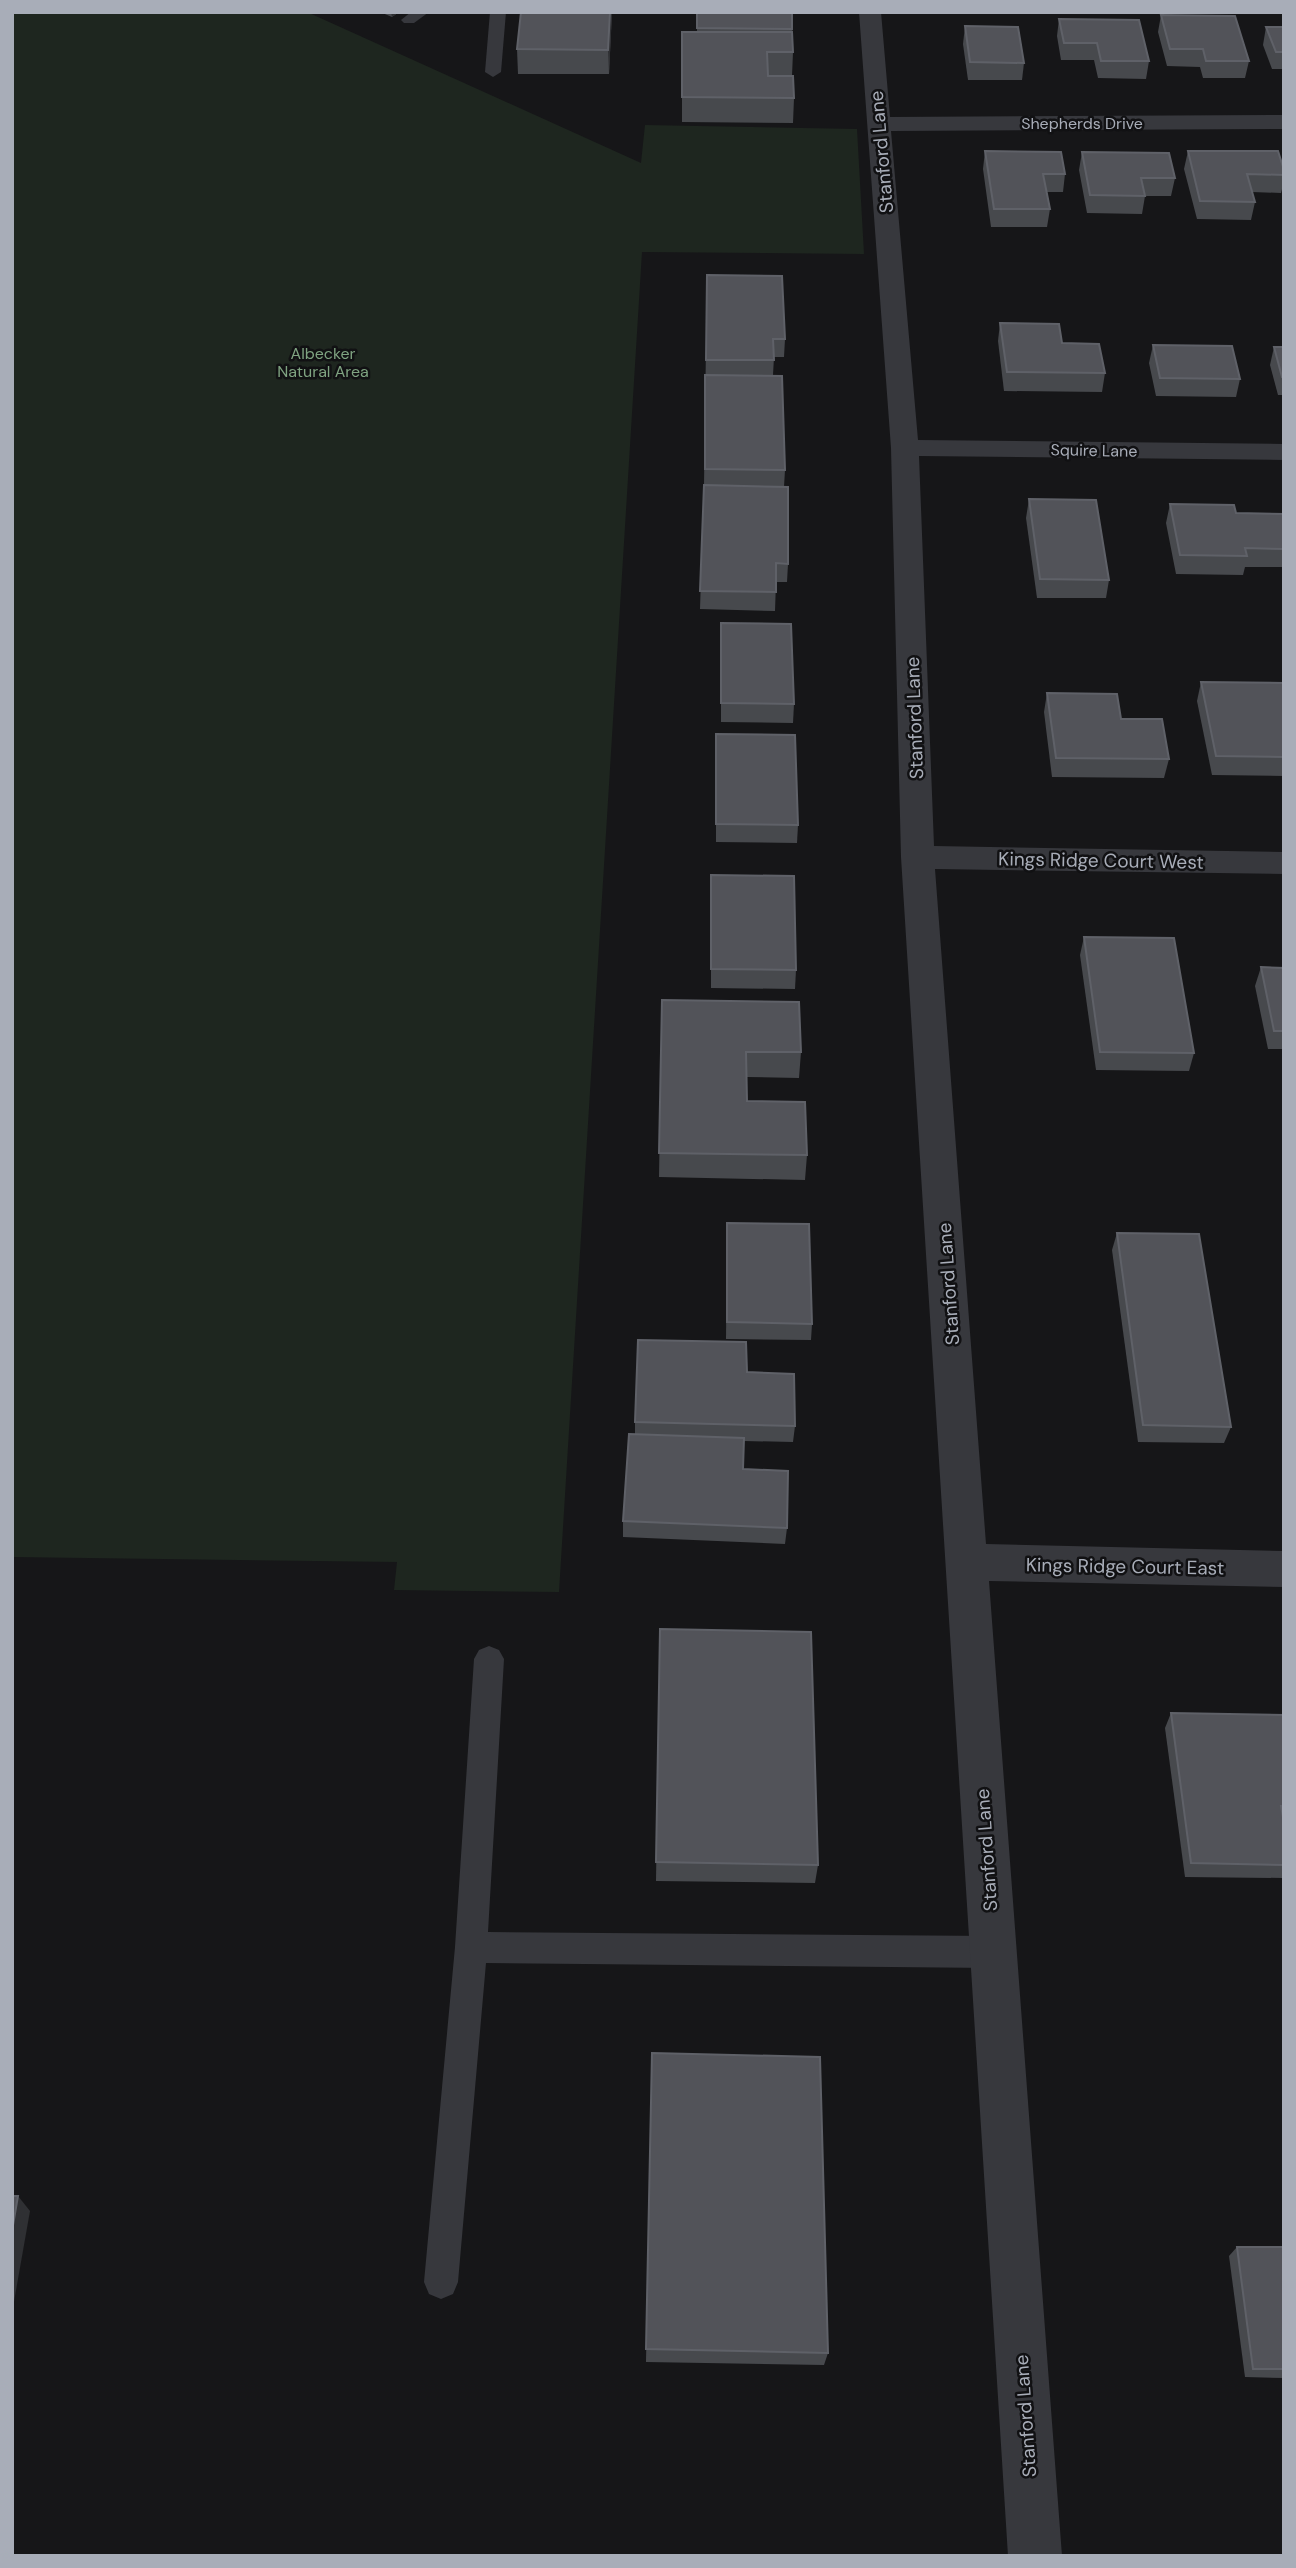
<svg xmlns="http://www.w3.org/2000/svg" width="1296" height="2568" viewBox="0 0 1296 2568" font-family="'DM Sans',sans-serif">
<rect width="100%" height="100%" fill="#161618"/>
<path fill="#1e261f" d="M12 12H307L641 163 645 125 857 129 864 254 642 252 559 1592 394 1590 397 1562 12 1557Z"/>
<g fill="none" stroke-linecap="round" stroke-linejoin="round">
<g fill="#37383d" fill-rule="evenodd">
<path d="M411 12H429L414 23H404L401 20Z"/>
<path d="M490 12H506L501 72 493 77 485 72Z"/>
<path d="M489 1646 499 1650 504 1659 488 1932 993 1936 1004 1941 1009 1952 1004 1963 993 1968 486 1963 458 2282 453 2294 441 2299 429 2294 424 2282 455 1947 474 1659 479 1650Z"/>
</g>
<path fill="#37383d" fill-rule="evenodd" d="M859 12H881L890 117 1284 115V129L891 131 918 440 1284 444V460L919 456 934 846 1284 852V874L935 869 986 1544 1284 1551V1587L989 1581 1062 2556H1008L901 857 891 448Z"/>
</g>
<g fill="#47494d">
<path d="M380 12H399L392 17Z"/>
<path d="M521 12H612L609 74H518L517 49Z"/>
<path d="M697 12H792L793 52 792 76 794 98 793 123 682 122V32H697Z"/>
<path d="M1161 15 1249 61 1245 78H1203L1200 67 1167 66 1158 32Z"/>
<path d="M1059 19 1149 61 1146 79 1098 78 1094 60H1061L1057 36Z"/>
<path d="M965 26 1024 63 1022 80H968L963 44Z"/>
<path d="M1266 27H1284V69H1272L1263 45Z"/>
<path d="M985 151 1065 174 1063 192H1047L1050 209 1047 227H991L983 169Z"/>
<path d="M1188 151 1284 170V181L1281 193 1252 192 1255 202 1251 220 1197 219 1184 169Z"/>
<path d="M1082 152 1175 178 1171 196H1145L1142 214 1087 213 1079 170Z"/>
<path d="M707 275 785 339 784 357H774L773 375 785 470 784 487 788 564 787 582H776L775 611 700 609 704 485Z"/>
<path d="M1000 323 1062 343 1105 373 1102 392 1004 391 998 341Z"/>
<path d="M1153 345 1240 379 1236 397 1156 396 1149 363Z"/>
<path d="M1274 347H1284V395H1278L1270 365Z"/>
<path d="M1029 499 1109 580 1106 598H1037L1026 518Z"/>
<path d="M1170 504 1236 513 1284 514V567H1245L1243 575 1176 574 1166 523Z"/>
<path d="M721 623 794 704 793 723 721 722Z"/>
<path d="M1201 682 1284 683V776L1212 775 1197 701Z"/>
<path d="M1047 693 1121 719 1169 759 1164 778 1052 777 1044 712Z"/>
<path d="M716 734 798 825 797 843 716 842Z"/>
<path d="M711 875 796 970 795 989 711 988Z"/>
<path d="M1084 937 1194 1053 1189 1071 1096 1070 1080 955Z"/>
<path d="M1261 967 1284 968V1049H1268L1255 986Z"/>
<path d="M662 1000 801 1052 799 1078 747 1077V1101L807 1155 805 1180 659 1177Z"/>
<path d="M727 1223 812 1324 811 1340 726 1339Z"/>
<path d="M1117 1233 1231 1427 1224 1443 1138 1442 1112 1250Z"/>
<path d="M747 1372 795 1426 793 1442 744 1441 743 1469 787 1528 785 1544 623 1537V1521L635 1434V1422Z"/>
<path d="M660 1629 818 1865 815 1883 656 1881Z"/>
<path d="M1171 1713 1284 1715V1877L1283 1878 1185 1877 1165 1728Z"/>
<path d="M652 2053 828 2353 824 2365 646 2362Z"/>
<path d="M1237 2247H1284V2378L1245 2377 1229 2256Z"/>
</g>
<g fill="#2f3033">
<path d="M391 12H399L392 17Z"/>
<path d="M610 12H612L609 74 608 50Z"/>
<path d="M18 2196 30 2211 12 2313V2231Z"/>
</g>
<g fill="#525359" stroke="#5f6168" stroke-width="2">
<path d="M521 12H610L608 50 517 49Z"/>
<path d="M697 12H792V29L697 28Z"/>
<path d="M1161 15 1235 16 1249 61H1206L1203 49H1170Z"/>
<path d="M1059 19 1139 20 1149 61H1101L1097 43H1064Z"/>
<path d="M965 26 1018 27 1024 63 970 62Z"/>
<path d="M1266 27H1284V52H1276Z"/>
<path d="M682 32H792L793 52H767L768 76H793L794 98 682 97Z"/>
<path d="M985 151 1061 152 1065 174H1043L1050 209H994Z"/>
<path d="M1188 151H1278L1284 170V175L1247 174 1255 202 1200 201Z"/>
<path d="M1082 152 1169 153 1175 178H1141L1145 196 1090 195Z"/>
<path d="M707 275 782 276 785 339H773L774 360H706Z"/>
<path d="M1000 323 1059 324 1062 343 1099 344 1105 373 1007 372Z"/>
<path d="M1153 345 1232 346 1240 379 1160 378Z"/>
<path d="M1274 347H1284V377H1282Z"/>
<path d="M705 375 782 376 785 470 705 469Z"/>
<path d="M704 485 788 487V564L776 563V592L700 591Z"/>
<path d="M1029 499 1096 500 1109 580 1040 579Z"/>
<path d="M1170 504 1234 505 1236 513 1284 514V549L1245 548 1247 556 1180 555Z"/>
<path d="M721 623 791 624 794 704 721 703Z"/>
<path d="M1201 682 1284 683V757L1216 756Z"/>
<path d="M1047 693 1117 694 1121 719H1162L1169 759 1056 758Z"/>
<path d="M716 734 795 735 798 825 716 824Z"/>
<path d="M711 875 794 876 796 970 711 969Z"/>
<path d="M1084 937 1174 938 1194 1053 1100 1052Z"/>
<path d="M1261 967 1284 968V1031H1274Z"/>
<path d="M662 1000 799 1002 801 1052H746L747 1101 805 1102 807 1155 659 1153Z"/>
<path d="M727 1223 809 1224 812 1324 727 1322Z"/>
<path d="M1117 1233 1199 1234 1231 1427 1143 1425Z"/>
<path d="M638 1340 746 1342 747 1372 794 1374 795 1426 635 1422Z"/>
<path d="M629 1434 744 1438 743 1469 788 1471 787 1528 623 1521Z"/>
<path d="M660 1629 811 1632 818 1865 656 1862Z"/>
<path d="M1171 1713 1284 1715V1806H1281L1284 1823V1865L1191 1863Z"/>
<path d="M652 2053 820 2057 828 2353 646 2349Z"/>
<path d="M12 2196H18L12 2231Z"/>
<path d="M1237 2247H1284V2369H1253Z"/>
</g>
<g text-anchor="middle" stroke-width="5" stroke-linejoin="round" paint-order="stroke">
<g font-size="16" fill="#a8adb8" stroke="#111113">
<text x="1082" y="129">Shepherds Drive</text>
<text transform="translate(1094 450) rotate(1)" y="6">Squire Lane</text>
</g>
<g font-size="16" fill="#7fa381" stroke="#111113">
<text x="323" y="359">Albecker<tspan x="323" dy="18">Natural Area</tspan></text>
</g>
<g font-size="19" fill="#a8adb8" stroke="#111113">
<text transform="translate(881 152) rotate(-95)" y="7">Stanford Lane</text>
<text transform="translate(914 718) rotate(-92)" y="7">Stanford Lane</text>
<text transform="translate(1101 860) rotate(1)" y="7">Kings Ridge Court West</text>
<text transform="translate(948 1284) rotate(-94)" y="7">Stanford Lane</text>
<text transform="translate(1125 1566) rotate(1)" y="7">Kings Ridge Court East</text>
<text transform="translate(986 1850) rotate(-94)" y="7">Stanford Lane</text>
<text transform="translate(1025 2416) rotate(-94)" y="7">Stanford Lane</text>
</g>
</g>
<rect width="1296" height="2568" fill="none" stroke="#a8adb8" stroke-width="28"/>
</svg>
